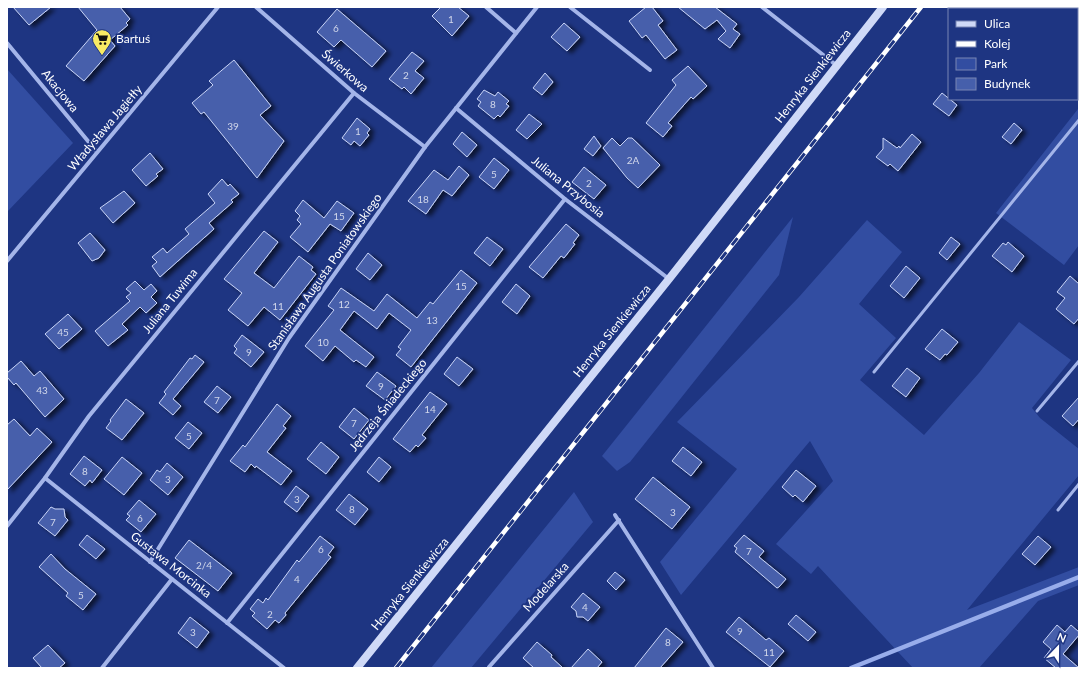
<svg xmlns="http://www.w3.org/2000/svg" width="1086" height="675" viewBox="0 0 1086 675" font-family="Lato,sans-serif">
<defs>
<filter id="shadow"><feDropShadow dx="4.5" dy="2.5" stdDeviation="2" flood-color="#0009"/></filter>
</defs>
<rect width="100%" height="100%" fill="#1e3582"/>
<g fill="#324da1">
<path d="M7 69 73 143 7 212Z"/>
<path d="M1078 109 1079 245 1064 265 996 213Z"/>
<path d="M793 217 779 275 630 462 617 471 602 456Z"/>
<path d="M867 220 902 252 859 304 896 338 860 380 924 435 979 373 1019 322 1071 360 1032 408 1040 418 1079 449V475L967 610 1079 567V585L1038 601 979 668H913L818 566 811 574 776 544 833 481 810 441 681 595 660 562 737 469 677 422 799 297Z"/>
<path d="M574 492 593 522 471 668H431Z"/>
</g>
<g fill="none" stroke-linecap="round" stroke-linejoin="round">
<path stroke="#98adeb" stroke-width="4.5" d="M851 668 1079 577"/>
</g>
<g fill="#465fab" stroke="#c9d4f7" filter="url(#shadow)">
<path d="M13 7H51L29 25Z"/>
<path d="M78 7H120L130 19 126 23 128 25 110 40 115 46 84 81 66 66 97 30Z"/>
<path d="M441 7H458L469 16 452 36 432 16Z"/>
<path d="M646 7H652L663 21 658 25 677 50 665 59 646 35 642 38 629 21Z"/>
<path d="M678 7H715L737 24 733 29 740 34 730 48 718 39 726 31 717 20 705 29Z"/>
<path d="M337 9 386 51 372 67 341 40 334 47 317 32Z"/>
<path d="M564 23 580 37 567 51 551 37Z"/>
<path d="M412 52 424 61 415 71 424 78 411 94 404 87 402 89 389 79Z"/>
<path d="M234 60 271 106 260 115 284 141 257 178 204 112 201 114 192 103 213 85 209 81Z"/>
<path d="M688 66 707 86 693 99 691 97 668 123 672 126 663 137 646 123 676 85 672 80Z"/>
<path d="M545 73 553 82 542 95 533 88Z"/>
<path d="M484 90 495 96 498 92 509 101 506 104 509 106 500 117 498 115 494 119 478 106 481 102 477 99Z"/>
<path d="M942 93 957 105 949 116 933 104Z"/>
<path d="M529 114 542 124 527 139 516 130Z"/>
<path d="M357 118 370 129 367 133 369 135 360 146 354 141 351 145 342 138Z"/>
<path d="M1014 123 1022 130 1011 144 1002 137Z"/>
<path d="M462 132 477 145 467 157 453 144Z"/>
<path d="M912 134 921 142 898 171 890 164 888 166 876 157 883 149V138L897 148 899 146 900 148Z"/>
<path d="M594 136 601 146 593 156 584 149Z"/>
<path d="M612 138 620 146 628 138H632L660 165 638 188 627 178 603 148Z"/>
<path d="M150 153 163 169 156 174 158 176 146 186 132 170Z"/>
<path d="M494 158 509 170 494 189 479 177Z"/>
<path d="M459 166 469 175 452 196 443 190 426 214 408 201 434 170 448 180Z"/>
<path d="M584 167 606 185 594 199 572 182Z"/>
<path d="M222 179 228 186 230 184 239 194 231 200 233 202 209 223 214 229 160 277 152 266 157 262 152 257 163 248 167 253 189 234 185 229 215 203 208 194Z"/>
<path d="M124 191 135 203 113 223 100 208Z"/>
<path d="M303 200 324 218 337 201 354 213 341 231 330 224 308 252 290 237 301 224 297 220 300 216 295 211Z"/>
<path d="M566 224 579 235 573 243 575 244 564 258 561 256 543 278 529 267Z"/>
<path d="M264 231 278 242 254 273 274 288 299 256 313 267 311 270 316 274 280 320 264 307 248 326 228 310 242 293 224 279Z"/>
<path d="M90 233 105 250 99 258 92 261 78 243Z"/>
<path d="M487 237 503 249 490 266 474 253Z"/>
<path d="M951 237 960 244 947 260 939 253Z"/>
<path d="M1008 242 1024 256 1012 272 992 256 1003 243 1006 245Z"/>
<path d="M368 253 382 265 370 280 356 269Z"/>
<path d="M906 266 920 278 904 298 890 286Z"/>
<path d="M461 270 477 283 411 367 396 355 401 349 398 347 411 330 389 313 377 329 354 311 340 330 374 357 366 367 356 360 354 362 335 346 323 361 305 346 334 310 328 306 341 288 374 311 387 294 417 318 430 302 433 304Z"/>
<path d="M1070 276 1079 284V318L1074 324 1056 309 1065 298 1057 292Z"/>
<path d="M135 281 144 290 151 284 157 291 151 297 157 303 146 313 140 307 122 324 128 330 108 346 95 331 130 301 126 297 131 293 126 289Z"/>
<path d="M516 284 530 296 517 314 502 302Z"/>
<path d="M68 314 82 329 59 349 45 334Z"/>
<path d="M942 329 958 342 947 355 945 354 940 360 925 349Z"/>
<path d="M242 335 264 352 251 367 234 353 237 349 234 346Z"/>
<path d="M195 355 204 362 173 399 181 406 173 415 159 403 166 394 164 392 190 358 192 359Z"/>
<path d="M457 357 473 369 459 386 444 374Z"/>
<path d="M21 361 34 376 40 371 64 399 45 417 16 383 14 385 7 377V373Z"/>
<path d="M907 368 920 378 906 397 892 386Z"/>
<path d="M377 372 396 386 385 400 366 386Z"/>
<path d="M217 386 231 397 218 413 204 402Z"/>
<path d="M430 392 447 404 422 435 426 438 418 447 416 445 410 452 393 439Z"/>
<path d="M1079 397V419L1073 426 1062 416Z"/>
<path d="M126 399 144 413 122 440 106 428 111 421 110 420Z"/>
<path d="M277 404 291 416 283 426 286 428 267 452 292 471 281 485 256 466 255 468 251 464 245 472 230 461 243 445 245 447Z"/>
<path d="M354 408 369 420 354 439 339 427Z"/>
<path d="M14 419 30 436 37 428 52 442 7 490V425Z"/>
<path d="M188 422 202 433 189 449 175 438Z"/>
<path d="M321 442 339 457 326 474 307 459Z"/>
<path d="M683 447 702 462 691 476 672 461Z"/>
<path d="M84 456 102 470 92 483 90 480 85 486 70 474Z"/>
<path d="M122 457 142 473 124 495 104 479Z"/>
<path d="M379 457 391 467 379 482 367 472Z"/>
<path d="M167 463 183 477 168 495 150 480 157 470 160 472Z"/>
<path d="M796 470 816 486 803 502 795 495 793 497 782 487Z"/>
<path d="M653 477 690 507 672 529 635 499Z"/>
<path d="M296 486 309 496 297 512 284 502Z"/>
<path d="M349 494 368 509 355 525 336 510Z"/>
<path d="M139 500 156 514 141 532 126 520 130 516 127 514Z"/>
<path d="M51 507 55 509H64L65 517 68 520 55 536 38 523Z"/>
<path d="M87 535 105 549 96 559 79 545Z"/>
<path d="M744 535 764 551 759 557 786 579 779 587 777 588 735 552 737 548 734 546Z"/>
<path d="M320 536 334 547 328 555 331 557 285 613 286 615 279 623 275 620 267 629 252 616 255 613 250 609 258 599 263 603 266 598 268 600 297 560 299 562Z"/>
<path d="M1038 536 1051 547 1035 565 1022 554Z"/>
<path d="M189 540 232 573 218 591 175 558Z"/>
<path d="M51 554 65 569 96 594 83 610 66 596 68 593 39 567Z"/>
<path d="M615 572 625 580 616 590 607 581Z"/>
<path d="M583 593 600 607 588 621 583 617H577L576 611 571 607Z"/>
<path d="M796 615 816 632 808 641 788 624Z"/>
<path d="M190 617 209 632 197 648 178 633Z"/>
<path d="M739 617 766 640 769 638 784 651 770 667 726 632Z"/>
<path d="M1057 625 1065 632 1071 625 1079 632V635L1063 654 1079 668H1056L1044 658 1051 649 1043 642Z"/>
<path d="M666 628 683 642 660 668H634Z"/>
<path d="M537 642 552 655 551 657 563 668H534L523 658Z"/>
<path d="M48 645 65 663 59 668H42L33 658Z"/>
<path d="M588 649 602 662 597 668H571Z"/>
</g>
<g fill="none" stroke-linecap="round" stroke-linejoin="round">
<g stroke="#a4b5e9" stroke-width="3">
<path d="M874 372 1079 120"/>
<path d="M1037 411 1079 361"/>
<path d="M1058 510 1079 484"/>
</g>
<g stroke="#a4b5e9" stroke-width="4">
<path d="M256 7 354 93 425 147"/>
<path d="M486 7 516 33"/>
<path d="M570 7 650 70"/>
<path d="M762 7 836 65"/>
<path d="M966 9 967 7"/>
<path d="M7 43 97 152"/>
<path d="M1077 89H1079"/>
<path d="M456 108 565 199 669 279"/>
<path d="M7 261 218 7"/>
<path d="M45 478 284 668"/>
<path d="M615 515 713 668"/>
<path d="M7 526 45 478 89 416 354 93"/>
<path d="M150 562 289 338 425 147 537 7"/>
<path d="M227 623 565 199"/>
<path d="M489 667 619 520"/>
<path d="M102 668 172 579"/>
</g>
<path stroke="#cfd9f7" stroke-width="8" d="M357 668 669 279 883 7"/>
<defs>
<path id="rail" d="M396 668 921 7"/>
</defs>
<use href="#rail" stroke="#fff" stroke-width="4.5"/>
<use href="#rail" stroke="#1e3582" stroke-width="3" stroke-dasharray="9" stroke-linecap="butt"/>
</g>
<defs>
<symbol id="supermarket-pin" viewBox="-11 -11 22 30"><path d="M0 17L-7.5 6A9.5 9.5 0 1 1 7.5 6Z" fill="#f8eb64" stroke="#1e3582"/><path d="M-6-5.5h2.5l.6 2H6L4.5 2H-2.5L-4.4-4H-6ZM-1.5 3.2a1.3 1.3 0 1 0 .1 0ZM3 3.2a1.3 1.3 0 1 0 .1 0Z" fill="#111"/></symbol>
</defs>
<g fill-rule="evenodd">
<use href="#supermarket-pin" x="91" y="28" width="22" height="30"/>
</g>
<g text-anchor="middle" stroke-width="3.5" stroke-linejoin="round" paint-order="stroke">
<g font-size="10" fill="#d1d7ea">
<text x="451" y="23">1</text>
<text x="336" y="32">6</text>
<text x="406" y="79">2</text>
<text x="493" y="108">8</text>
<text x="233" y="130">39</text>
<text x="358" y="135">1</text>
<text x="633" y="164">2A</text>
<text x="494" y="178">5</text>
<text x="589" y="187">2</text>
<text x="423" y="203">18</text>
<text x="339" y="220">15</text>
<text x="461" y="290">15</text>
<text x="344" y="308">12</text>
<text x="278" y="310">11</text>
<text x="432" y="324">13</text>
<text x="63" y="336">45</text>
<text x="323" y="346">10</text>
<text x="249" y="356">9</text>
<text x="381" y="390">9</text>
<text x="42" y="394">43</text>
<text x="217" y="404">7</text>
<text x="430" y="413">14</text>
<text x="354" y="427">7</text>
<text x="189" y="440">5</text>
<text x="85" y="475">8</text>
<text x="168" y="483">3</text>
<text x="297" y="503">3</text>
<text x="352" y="513">8</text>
<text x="673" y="516">3</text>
<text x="140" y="522">6</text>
<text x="53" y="526">7</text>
<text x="321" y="553">6</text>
<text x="749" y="555">7</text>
<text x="204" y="569">2/4</text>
<text x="297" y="583">4</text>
<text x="81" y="599">5</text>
<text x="585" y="611">4</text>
<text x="270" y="618">2</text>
<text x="740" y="635">9</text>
<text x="193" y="636">3</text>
<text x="668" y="646">8</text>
<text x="769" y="656">11</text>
</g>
<g font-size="12" fill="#fff" stroke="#1e3582" text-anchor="start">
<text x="116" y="43">Bartuś</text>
</g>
<g font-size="12" fill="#fff" stroke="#1e3582">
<text transform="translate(345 71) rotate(41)" y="4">Świerkowa</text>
<text transform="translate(813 76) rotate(-52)" y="4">Henryka Sienkiewicza</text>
<text transform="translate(60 91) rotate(51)" y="4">Akacjowa</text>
<text transform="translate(105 128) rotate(-50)" y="4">Władysława Jagiełły</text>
<text transform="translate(568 187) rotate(39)" y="4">Juliana Przybosia</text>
<text transform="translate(325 272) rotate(-55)" y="4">Stanisława Augusta Poniatowskiego</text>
<text transform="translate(170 301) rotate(-51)" y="4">Juliana Tuwima</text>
<text transform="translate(612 331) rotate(-51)" y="4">Henryka Sienkiewicza</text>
<text transform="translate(388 405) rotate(-51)" y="4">Jędrzeja Śniadeckiego</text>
<text transform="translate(171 565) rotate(38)" y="4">Gustawa Morcinka</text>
<text transform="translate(410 584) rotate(-51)" y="4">Henryka Sienkiewicza</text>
<text transform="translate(546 587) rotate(-48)" y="4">Modelarska</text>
</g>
</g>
<rect width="1086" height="675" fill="none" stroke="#ffffff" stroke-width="16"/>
<rect x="948" y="8" width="130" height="92" fill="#1e3582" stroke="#7886b4"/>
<rect x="956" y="21" width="20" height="6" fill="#cfd9f7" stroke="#7886b4"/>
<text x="984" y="28" font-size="12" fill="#ffffff">Ulica</text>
<rect x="956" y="41" width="20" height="6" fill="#ffffff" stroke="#7886b4"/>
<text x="984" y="48" font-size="12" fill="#ffffff">Kolej</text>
<rect x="956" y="58" width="20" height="12" fill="#324da1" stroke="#7886b4"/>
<text x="984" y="68" font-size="12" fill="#ffffff">Park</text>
<rect x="956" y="78" width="20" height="12" fill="#465fab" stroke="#7886b4"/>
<text x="984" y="88" font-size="12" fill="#ffffff">Budynek</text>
<g transform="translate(1058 647) rotate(22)" stroke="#1e3582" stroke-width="3" paint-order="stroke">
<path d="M0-3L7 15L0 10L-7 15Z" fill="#ffffff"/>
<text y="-6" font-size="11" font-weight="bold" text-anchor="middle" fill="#ffffff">N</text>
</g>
</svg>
